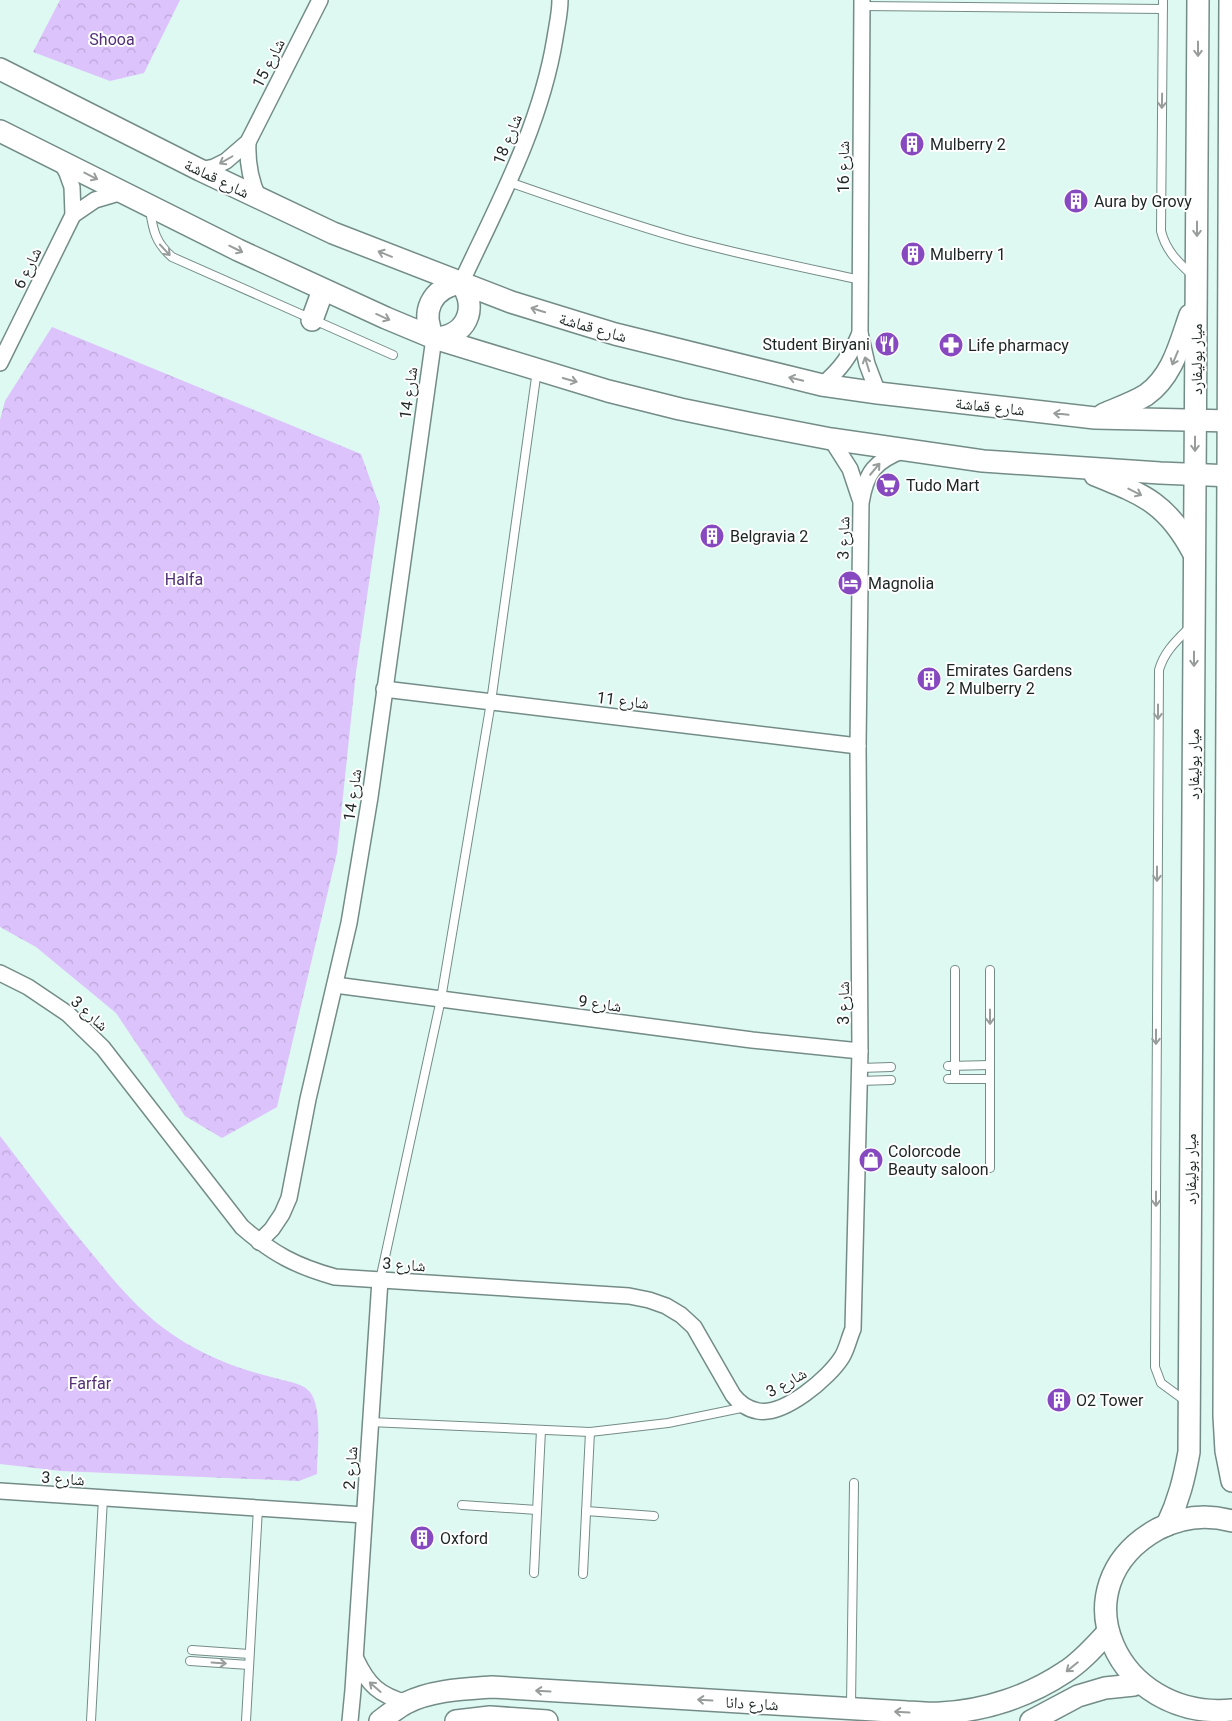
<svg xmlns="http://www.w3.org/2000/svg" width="1232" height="1721" viewBox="0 0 1232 1721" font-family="Roboto,'Noto Naskh Arabic',sans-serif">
<defs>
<pattern id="park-crowns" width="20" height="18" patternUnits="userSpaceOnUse" patternTransform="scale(1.25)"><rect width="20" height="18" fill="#dcc3fc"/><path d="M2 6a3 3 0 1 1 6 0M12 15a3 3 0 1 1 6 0" fill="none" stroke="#bca7d8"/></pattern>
</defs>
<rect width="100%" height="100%" fill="#def8f2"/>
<g fill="url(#park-crowns)">
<path d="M60 0H180L144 73 110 81 33 52Z"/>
<path d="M52 327 361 454 380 507 356 672 337 853 277 1107 222 1138 185 1116 116 1013 36 947 0 927V420L5 401Z"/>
<path d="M0 1136C31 1176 61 1217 94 1256 114 1281 136 1307 162 1327 196 1353 234 1368 275 1378 285 1381 303 1383 310 1392 323 1409 317 1452 317 1474L299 1481 61 1471 0 1464Z"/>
</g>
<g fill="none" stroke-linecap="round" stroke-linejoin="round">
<defs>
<g id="lane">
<path d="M1163 0 1161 231C1166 251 1178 262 1193 276"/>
<path d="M862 6 1163 9"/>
<path d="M509 182C566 202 624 222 683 239 741 255 801 267 861 280"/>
<path d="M150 210C153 231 156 243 172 257L393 355"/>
<path d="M948 1066 990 1065"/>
<path d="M860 1068 891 1067"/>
<path d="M948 1079H990"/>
<path d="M955 1079V970"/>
<path d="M860 1081 891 1080"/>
<path d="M990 1168V970"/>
<path d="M380 1280 441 999 491 702 537 370"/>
<path d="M1187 1402 1161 1383 1155 1367 1159 670C1164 652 1176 641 1189 628"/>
<path d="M370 1422 590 1432 668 1423 746 1407"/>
<path d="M462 1505 537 1510"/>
<path d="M586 1511 654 1516"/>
<path d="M534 1573 541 1430"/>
<path d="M583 1574 590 1432"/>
<path d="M192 1650 249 1654"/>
<path d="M190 1661 249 1665"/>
<path d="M851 1706 854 1483"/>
<path d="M91 1721 103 1498"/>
<path d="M246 1721 258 1508"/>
</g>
<g id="street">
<path d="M862 0 860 333 867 364 878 393"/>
<path d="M248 142C247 162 250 179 258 197"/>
<path d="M200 170 214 167 226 161 248 142 320 0"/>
<path d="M73 215 95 200 122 192"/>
<path d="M461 283C498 204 541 125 555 38 557 25 560 13 560 0"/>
<path d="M0 363 73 215 72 187 67 173 60 160"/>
<path d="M822 385C840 370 851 355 860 333"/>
<path d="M831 439 850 469 860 499"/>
<path d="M384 689 858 746"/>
<path d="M0 973 28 987 68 1014 103 1048 242 1227C273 1254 296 1266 335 1277L629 1296 649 1300 666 1306 681 1315 694 1327 733 1395C739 1403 747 1409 758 1411 784 1416 829 1378 842 1357 847 1349 849 1338 853 1329L860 1051 858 746 861 503C866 472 875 461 904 450"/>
<path d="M335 985 752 1040 860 1051"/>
<path d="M259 1242 272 1229 282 1214 289 1198 308 1099 349 923 370 797 434 338"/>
<path d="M0 1491 364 1515"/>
<path d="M356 1659C368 1685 379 1695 407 1703"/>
<path d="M350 1721 353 1690 380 1280"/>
</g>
<g id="secondary">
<path d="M1230 0 1224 1416 1226 1451 1232 1481"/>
<path d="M0 69 200 170 333 233 511 302 615 334 822 385 878 393 1095 418 1232 421"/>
<path d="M0 131 238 250 386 318 434 338 608 391 680 409 753 424 831 439 983 461 1160 473 1232 476"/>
<path d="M461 283C479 309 466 337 434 338 420 312 431 288 461 283Z"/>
<path d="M312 320 323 290"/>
<path d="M1104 414C1118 408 1133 403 1146 395 1173 376 1180 343 1190 315"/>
<path d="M1095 475C1145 495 1168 504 1194 554"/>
<path d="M1232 1521C1207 1514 1181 1517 1158 1529 1055 1586 1117 1721 1232 1710"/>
<path d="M1167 1525C1179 1500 1184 1479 1189 1452L1198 0"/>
<path d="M380 1721C388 1715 397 1708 406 1703 432 1690 464 1689 492 1687L907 1712C918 1712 930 1714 941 1713 985 1711 1029 1696 1065 1672 1081 1662 1094 1647 1107 1633"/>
<path d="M456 1721 490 1717 547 1721"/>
<path d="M1031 1721 1078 1696 1105 1688 1134 1685"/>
</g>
</defs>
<use href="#lane" stroke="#748c87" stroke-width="10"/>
<use href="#street" stroke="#748c87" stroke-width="18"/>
<use href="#secondary" stroke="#748c87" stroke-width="24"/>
<use href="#lane" stroke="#fff" stroke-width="8"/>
<use href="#street" stroke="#fff" stroke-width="15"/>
<use href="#secondary" stroke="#fff" stroke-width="21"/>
</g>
<defs><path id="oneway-shaft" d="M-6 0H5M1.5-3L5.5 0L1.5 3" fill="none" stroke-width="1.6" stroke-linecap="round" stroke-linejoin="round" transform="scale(1.25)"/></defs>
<g stroke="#989d9c">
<use href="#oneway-shaft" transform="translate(1198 49) rotate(90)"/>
<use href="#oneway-shaft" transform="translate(1162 101) rotate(91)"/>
<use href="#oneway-shaft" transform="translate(226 160) rotate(150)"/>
<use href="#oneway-shaft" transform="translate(91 176) rotate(27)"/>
<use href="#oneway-shaft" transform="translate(1197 229) rotate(90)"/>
<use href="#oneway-shaft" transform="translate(236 249) rotate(26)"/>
<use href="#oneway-shaft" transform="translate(165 250) rotate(47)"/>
<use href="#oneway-shaft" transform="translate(385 254) rotate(-158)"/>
<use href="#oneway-shaft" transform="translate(538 310) rotate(-163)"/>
<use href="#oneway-shaft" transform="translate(383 317) rotate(24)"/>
<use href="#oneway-shaft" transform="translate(1175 358) rotate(113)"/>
<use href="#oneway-shaft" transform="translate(867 364) rotate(-107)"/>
<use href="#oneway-shaft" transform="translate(796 379) rotate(-166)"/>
<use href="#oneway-shaft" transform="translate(570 380) rotate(16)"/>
<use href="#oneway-shaft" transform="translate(1061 414) rotate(-174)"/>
<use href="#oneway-shaft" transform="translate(1195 444) rotate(90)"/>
<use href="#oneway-shaft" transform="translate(875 469) rotate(-50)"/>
<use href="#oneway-shaft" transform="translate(1135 492) rotate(27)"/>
<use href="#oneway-shaft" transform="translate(1194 659) rotate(90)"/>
<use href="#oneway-shaft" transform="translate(1158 712) rotate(90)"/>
<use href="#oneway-shaft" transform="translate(1157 874) rotate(90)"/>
<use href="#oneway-shaft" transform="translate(990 1017) rotate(90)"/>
<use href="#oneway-shaft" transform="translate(1156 1037) rotate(90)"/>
<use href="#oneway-shaft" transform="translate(1156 1199) rotate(90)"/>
<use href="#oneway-shaft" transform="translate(219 1663) rotate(4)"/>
<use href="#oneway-shaft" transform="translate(1072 1667) rotate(141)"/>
<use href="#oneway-shaft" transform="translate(375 1687) rotate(-139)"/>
<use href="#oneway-shaft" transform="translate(543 1691) rotate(-177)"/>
<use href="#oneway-shaft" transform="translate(705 1700) rotate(-177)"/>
<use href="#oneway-shaft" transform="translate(902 1712) rotate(-177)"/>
</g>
<defs>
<symbol id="building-disc" viewBox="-11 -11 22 22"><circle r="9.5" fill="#8649bf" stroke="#fefefe"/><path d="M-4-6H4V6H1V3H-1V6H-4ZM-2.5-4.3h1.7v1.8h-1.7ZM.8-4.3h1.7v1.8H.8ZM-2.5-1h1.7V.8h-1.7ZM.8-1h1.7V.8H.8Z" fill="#fff"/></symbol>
<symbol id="restaurant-disc" viewBox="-11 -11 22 22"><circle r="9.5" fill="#8649bf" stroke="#fefefe"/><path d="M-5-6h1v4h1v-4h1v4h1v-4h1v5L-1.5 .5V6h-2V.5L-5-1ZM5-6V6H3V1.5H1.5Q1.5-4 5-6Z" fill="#fff"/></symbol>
<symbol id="pharmacy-disc" viewBox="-11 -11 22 22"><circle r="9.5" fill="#8649bf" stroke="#fefefe"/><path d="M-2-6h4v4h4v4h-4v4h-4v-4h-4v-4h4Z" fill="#fff"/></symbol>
<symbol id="supermarket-disc" viewBox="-11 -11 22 22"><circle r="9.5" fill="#8649bf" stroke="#fefefe"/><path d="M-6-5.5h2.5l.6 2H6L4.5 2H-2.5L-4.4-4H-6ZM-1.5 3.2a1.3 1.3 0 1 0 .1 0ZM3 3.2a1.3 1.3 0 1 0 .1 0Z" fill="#fff"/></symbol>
<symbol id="hotel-disc" viewBox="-11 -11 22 22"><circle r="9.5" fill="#8649bf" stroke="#fefefe"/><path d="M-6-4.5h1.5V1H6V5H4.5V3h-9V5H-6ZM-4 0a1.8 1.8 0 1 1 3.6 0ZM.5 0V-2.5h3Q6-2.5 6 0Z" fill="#fff"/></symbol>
<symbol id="shop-disc" viewBox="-11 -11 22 22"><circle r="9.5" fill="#8649bf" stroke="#fefefe"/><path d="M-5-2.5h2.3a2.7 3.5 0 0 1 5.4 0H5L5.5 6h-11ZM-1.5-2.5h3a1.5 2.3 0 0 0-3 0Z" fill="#fff"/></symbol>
</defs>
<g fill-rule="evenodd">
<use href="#building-disc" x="898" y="130" width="28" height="28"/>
<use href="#building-disc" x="1062" y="187" width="28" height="28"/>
<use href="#building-disc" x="899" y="240" width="28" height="28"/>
<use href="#restaurant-disc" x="873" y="330" width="28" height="28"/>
<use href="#pharmacy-disc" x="937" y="331" width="28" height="28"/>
<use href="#supermarket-disc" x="874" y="471" width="28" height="28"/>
<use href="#building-disc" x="698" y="522" width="28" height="28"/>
<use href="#hotel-disc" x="836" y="569" width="28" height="28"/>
<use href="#building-disc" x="915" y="665" width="28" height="28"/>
<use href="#shop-disc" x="857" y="1146" width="28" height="28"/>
<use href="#building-disc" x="1045" y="1386" width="28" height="28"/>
<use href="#building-disc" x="408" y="1524" width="28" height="28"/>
</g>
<g text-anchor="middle" stroke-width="4" stroke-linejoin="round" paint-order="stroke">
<g font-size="16" fill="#533076" stroke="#fefefe">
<text x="112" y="45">Shooa</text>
<text x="184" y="585">Halfa</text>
<text x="90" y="1389">Farfar</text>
</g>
<g font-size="16" fill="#1b2523" stroke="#fefefe">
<text transform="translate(268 63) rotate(-63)" y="6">شارع 15</text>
<text transform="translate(507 139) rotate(-68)" y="6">شارع 18</text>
<text transform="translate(843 167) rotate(-90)" y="6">شارع 16</text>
<text transform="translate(217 178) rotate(26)" y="6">شارع قماشة</text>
<text transform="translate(27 268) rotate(-64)" y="6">شارع 6</text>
<text transform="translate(593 327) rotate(16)" y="6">شارع قماشة</text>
<text transform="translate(1196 359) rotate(-90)" y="6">ميار بوليفارد</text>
<text transform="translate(408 393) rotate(-82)" y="6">شارع 14</text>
<text transform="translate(990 406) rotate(6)" y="6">شارع قماشة</text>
<text transform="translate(843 538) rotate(-89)" y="6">شارع 3</text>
<text transform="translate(623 700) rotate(7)" y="6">شارع 11</text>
<text transform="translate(1193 764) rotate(-90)" y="6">ميار بوليفارد</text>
<text transform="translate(352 795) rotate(-82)" y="6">شارع 14</text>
<text transform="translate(600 1003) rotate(8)" y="6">شارع 9</text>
<text transform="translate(843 1003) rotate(-90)" y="6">شارع 3</text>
<text transform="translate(90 1013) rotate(42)" y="6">شارع 3</text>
<text transform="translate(1190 1169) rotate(-90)" y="6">ميار بوليفارد</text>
<text transform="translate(404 1264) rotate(4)" y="6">شارع 3</text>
<text transform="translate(786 1382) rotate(-29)" y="6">شارع 3</text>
<text transform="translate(350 1468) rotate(-86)" y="6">شارع 2</text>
<text transform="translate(63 1478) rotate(4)" y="6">شارع 3</text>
<text transform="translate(752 1703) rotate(3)" y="6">شارع دانا</text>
</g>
<g font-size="16" fill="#1b2523" stroke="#fefefe" text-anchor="start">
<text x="930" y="150">Mulberry 2</text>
<text x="1094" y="207">Aura by Grovy</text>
<text x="930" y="260">Mulberry 1</text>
<text x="870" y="350" text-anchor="end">Student Biryani</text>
<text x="968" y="351">Life pharmacy</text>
<text x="906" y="491">Tudo Mart</text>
<text x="730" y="542">Belgravia 2</text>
<text x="868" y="589">Magnolia</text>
<text x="946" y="676">Emirates Gardens<tspan x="946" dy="18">2 Mulberry 2</tspan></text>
<text x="888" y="1157">Colorcode<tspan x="888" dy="18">Beauty saloon</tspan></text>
<text x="1076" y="1406">O2 Tower</text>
<text x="440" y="1544">Oxford</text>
</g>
</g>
</svg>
